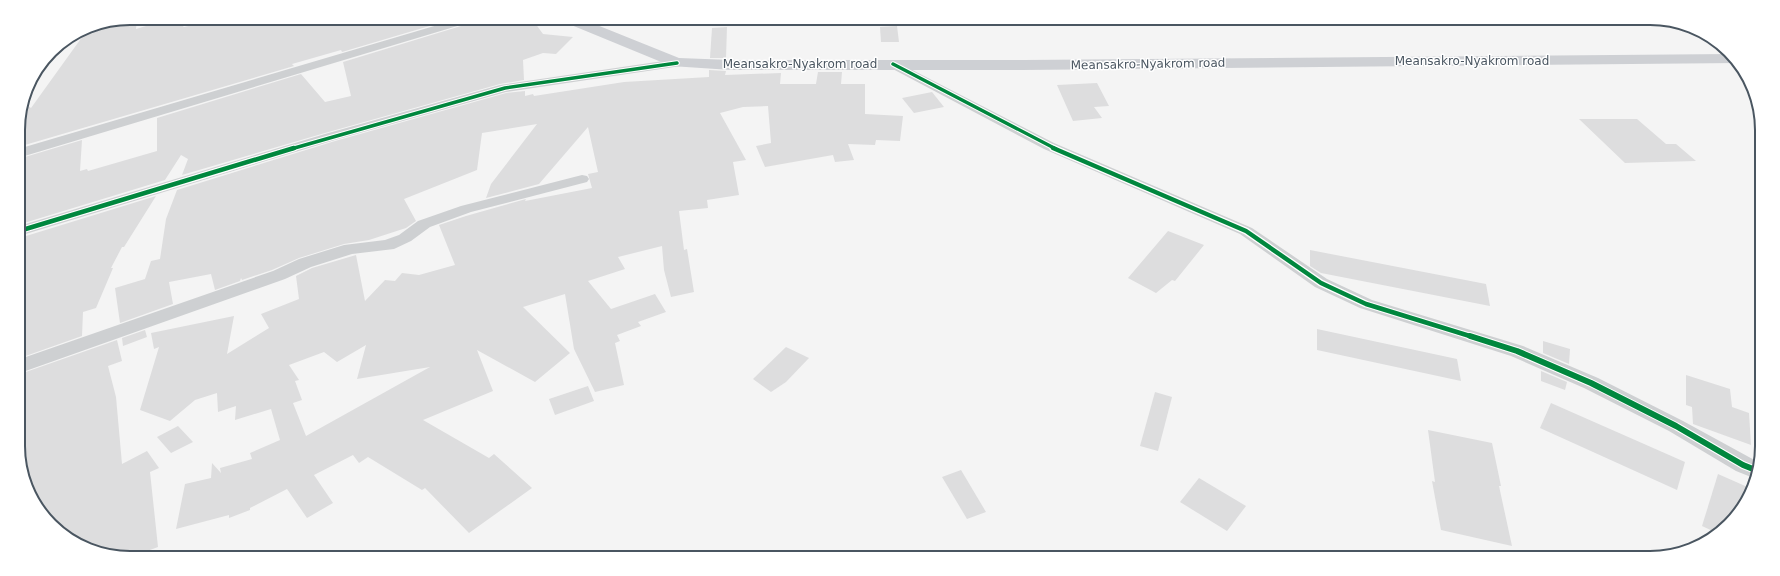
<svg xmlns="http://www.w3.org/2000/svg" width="1780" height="576" viewBox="0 0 1780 576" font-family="'DejaVu Sans',sans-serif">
<rect width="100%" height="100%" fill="#f4f4f4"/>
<g fill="#ddddde" fill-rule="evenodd">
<path d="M130 18H137L136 29 173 18 184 27 223 18 453 19 342 52 341 50 292 64 294 66 18 147V125L25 104 31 108 90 26Z"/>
<path d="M477 19H526L531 24 535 23 543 34 573 37 556 54 543 53 523 60 524 80 500 84 325 133 182 175 188 159 181 155 165 180 24 223 23 208 19 209 18 159 82 140 80 171 87 169 88 171 157 151V118L301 74 325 102 351 96 343 62 474 22Z"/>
<path d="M897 26 899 42H881L880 27Z"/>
<path d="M727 27 726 58H710L712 28Z"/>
<path d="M709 70 726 71 725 75 781 73 780 84H816L818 72H842L841 84H865V114L903 116 900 141 876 140 875 145 848 144 854 160 835 162 833 155 765 167 756 146 771 143 768 106 743 107 720 113 746 160 733 162 739 195 707 200 708 208 679 211 684 250 687 249 694 292 671 297 664 270 662 246 618 257 625 269 588 281 611 309 655 294 666 312 638 322 641 326 617 335 620 341 615 343 624 385 595 392 574 349 565 294 523 307 570 353 535 382 477 350 493 391 423 420 489 458 494 454 532 488 469 533 425 488 422 490 368 457 359 463 353 455 314 475 333 503 307 518 287 489 250 508V510L229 518V515L176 529 185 484 211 478 212 463 221 473 220 468 252 459 250 453 280 440 271 409 235 420 236 406 218 412 217 393 195 400 170 421 140 410 159 347 154 349 151 333 234 316 227 354 269 328 261 314 299 299 296 276 312 268 356 255 365 301 385 280 395 281 402 273 419 275 455 265 439 225 466 216 526 199 525 201 592 188 588 174 598 172 588 127 539 184 486 198 491 184 537 124 482 133 477 170 404 199 416 221 406 228 369 240 344 244 299 258 272 270 242 280 241 278 240 281 215 290 211 274 169 282 173 304 120 323 115 288 145 279 151 261 160 259 166 219 177 190 335 141 506 93 525 91V96L533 94 534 96 624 82 709 77ZM366 345 357 379 430 367 306 436 293 403 302 400 295 381 299 380 289 365 324 352 337 362Z"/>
<path d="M1097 83 1109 106 1094 107 1102 118 1073 121 1057 85Z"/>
<path d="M932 92 944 107 914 113 902 98Z"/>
<path d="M1579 119H1637L1666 144H1676L1696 161 1625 163Z"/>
<path d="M156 196 124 247H122L111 268H113L96 308 83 312 82 336 20 358 19 253 26 236Z"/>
<path d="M1168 231 1204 245 1175 281 1172 280 1156 293 1128 278Z"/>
<path d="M1310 250 1486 284 1490 306 1321 273 1310 266Z"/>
<path d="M1317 329 1457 359 1461 381 1317 350Z"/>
<path d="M145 330 147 337 123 346 122 338Z"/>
<path d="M117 340 122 361 108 366 116 397 122 464 147 451 159 468 150 472 158 547 139 554H101L46 520 23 473 24 430 20 432V374Z"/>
<path d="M1543 341 1570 349 1569 364 1543 353Z"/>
<path d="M786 347 809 358 786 382 771 392 753 379Z"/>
<path d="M1541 371 1567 382 1565 390 1541 381Z"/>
<path d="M1686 375 1730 389 1732 407 1749 413 1751 445 1693 424 1692 407 1686 405Z"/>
<path d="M588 386 594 401 555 415 549 399Z"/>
<path d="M1155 392 1172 397 1158 451 1140 446Z"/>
<path d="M1551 403 1685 462 1677 490 1540 428Z"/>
<path d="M178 426 193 442 171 453 157 437Z"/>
<path d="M1428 430 1492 443 1501 486H1499L1512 546 1441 530 1432 481 1435 482Z"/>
<path d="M961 470 986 512 967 519 942 477Z"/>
<path d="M1718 474 1752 489 1743 508 1719 534 1702 526Z"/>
<path d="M1199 478 1246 506 1227 531 1180 502Z"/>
</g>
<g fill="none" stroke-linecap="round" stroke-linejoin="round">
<g fill="#ced0d2" fill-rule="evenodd">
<path d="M458 19H476L474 21 18 158V149Z"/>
<path d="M677 59 681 60 683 63 681 66 506 92 335 140 19 236V226L325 134 500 85Z"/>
<path d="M893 60 1054 143 1252 228 1327 279 1372 300 1523 346 1598 378 1683 421 1758 462V475L1756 479 1736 471 1669 431 1584 388 1511 356 1360 308 1315 287 1240 234 1044 149 889 67 887 64 889 61Z"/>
<path d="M582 175 587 176 589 179 587 182 471 212 430 227 411 241 394 249 352 254 311 267 285 279 20 373V359L273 271 299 259 344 245 385 240 399 235 418 221 461 206Z"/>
</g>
<path fill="#ced0d4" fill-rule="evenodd" d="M562 19H582L679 58 731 60H1023L1731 54 1734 56 1738 63 1023 70H731L671 66 564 22Z"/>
<defs>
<g id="cycleway-far2">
<path d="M893 64 1056 149"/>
<path d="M291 149 505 88 677 63"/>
</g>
<g id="cycleway-far1">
<path d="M1053 148 1246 231 1321 283 1366 304 1473 337"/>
<path d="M19 231 294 148"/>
</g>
<path id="cycleway" d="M1470 336 1517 351 1591 383 1676 426 1743 465 1758 471"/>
</defs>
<use href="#cycleway-far2" stroke="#fff" stroke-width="5.5"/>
<use href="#cycleway-far1" stroke="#fff" stroke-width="7"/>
<use href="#cycleway" stroke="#fff" stroke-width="8"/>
<use href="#cycleway-far2" stroke="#00873e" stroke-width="3.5"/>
<use href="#cycleway-far1" stroke="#00873e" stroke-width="4.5"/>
<use href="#cycleway" stroke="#00873e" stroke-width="6"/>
</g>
<g text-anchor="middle" stroke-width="3" stroke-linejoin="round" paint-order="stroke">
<g font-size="12" fill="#4a5661" stroke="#fff">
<text x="1472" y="65">Meansakro-Nyakrom road</text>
<text x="800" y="68">Meansakro-Nyakrom road</text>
<text transform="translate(1148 64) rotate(-1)" y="4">Meansakro-Nyakrom road</text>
</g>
</g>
<path d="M0 0H1780V576H0ZM130 25H1650A105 105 0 0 1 1755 130V446A105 105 0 0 1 1650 551H130A105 105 0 0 1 25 446V130A105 105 0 0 1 130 25Z" fill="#fff" fill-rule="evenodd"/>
<path fill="none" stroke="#4a5661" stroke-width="2" d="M130 25H1650A105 105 0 0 1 1755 130V446A105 105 0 0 1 1650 551H130A105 105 0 0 1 25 446V130A105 105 0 0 1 130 25Z"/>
</svg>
